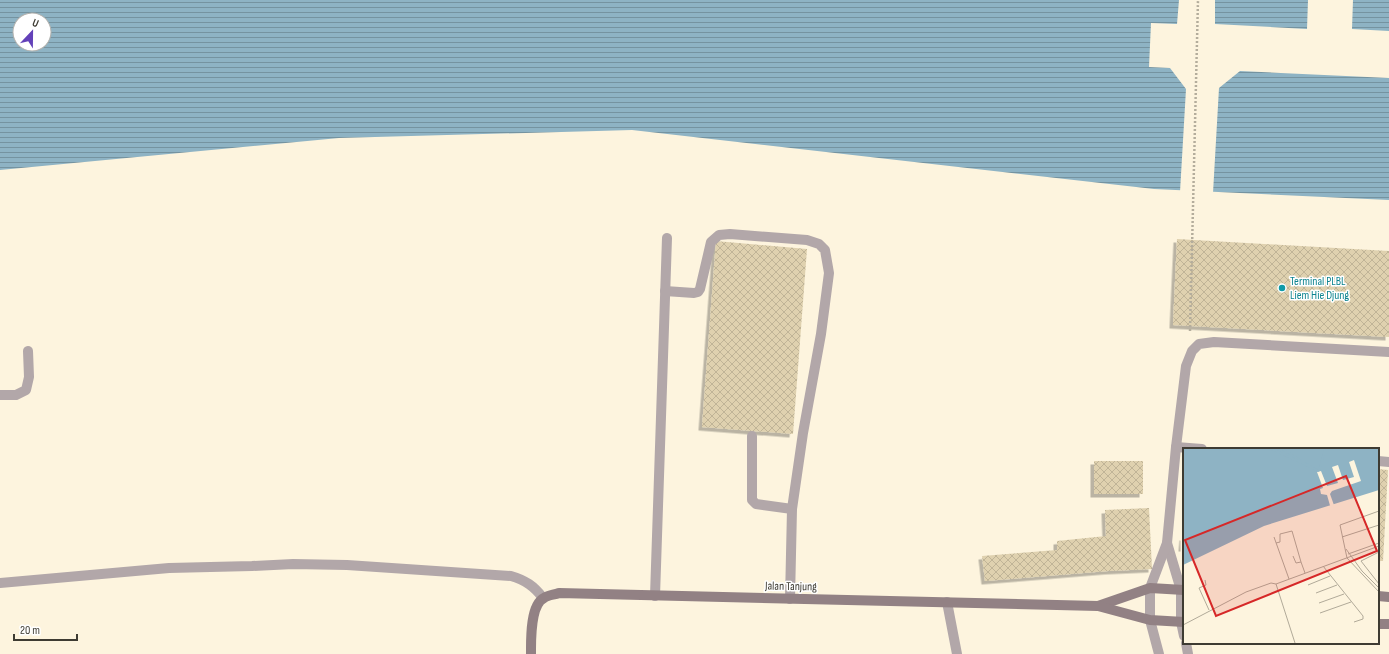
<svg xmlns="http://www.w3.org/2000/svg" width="1389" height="654" viewBox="0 0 1389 654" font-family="'Sofia Sans Condensed',sans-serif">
<defs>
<pattern id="water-rules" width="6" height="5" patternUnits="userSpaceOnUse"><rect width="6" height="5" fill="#8eb3c4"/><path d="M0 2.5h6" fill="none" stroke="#7593a0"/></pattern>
<pattern id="building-cross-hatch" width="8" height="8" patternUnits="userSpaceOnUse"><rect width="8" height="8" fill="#dfd1af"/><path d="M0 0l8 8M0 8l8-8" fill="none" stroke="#c0b497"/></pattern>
<filter id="shadow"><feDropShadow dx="-3.5" dy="3.5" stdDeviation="0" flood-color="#0004"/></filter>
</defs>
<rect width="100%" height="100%" fill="#fdf4de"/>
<path fill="url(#water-rules)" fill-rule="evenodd" d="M0 0H1389V200L1154 189 632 130 339 138 0 170ZM20 20H44V44H20Z"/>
<path fill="#fdf4de" d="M1179 0H1215V24L1307 29 1308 0H1353L1352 29 1389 31V78L1240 71 1219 88 1213 193 1180 192 1186 89 1170 68 1149 67 1151 23 1177 24Z"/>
<g fill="url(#building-cross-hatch)" filter="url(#shadow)">
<path d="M1177 239 1389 251V337L1173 325Z"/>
<path d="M716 241 807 249 793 434 702 427Z"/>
<rect x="1094" y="461" width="49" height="33"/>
<path d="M1378 469 1388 470 1383 561H1378Z"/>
<path d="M1149 508 1152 569 1108 571 985 581 982 556 1057 550V541L1106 536 1105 510Z"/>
<path d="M1183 537H1184V548H1182Z"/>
</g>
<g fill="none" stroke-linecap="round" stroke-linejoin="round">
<path stroke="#b4ad9c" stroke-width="2.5" stroke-dasharray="2 2" stroke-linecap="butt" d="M1190 331 1198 0"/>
<g stroke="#b2a7a9" stroke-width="10">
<path d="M665 291 694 293 698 292 700 289 711 242 719 235 730 234 807 240 819 244 825 250 829 273 821 334 803 433 792 509"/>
<path d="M752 436V500L756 504 792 509 790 599"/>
<path d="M1176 447 1202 449"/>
<path d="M1378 461 1389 462"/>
<path d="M1167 543 1181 590"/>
<path d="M1150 588 1167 543 1176 447 1186 366 1192 351 1199 344 1214 342 1389 352"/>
<path d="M655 596 667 238"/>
</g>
<g stroke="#b2a7a9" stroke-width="10">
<path d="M0 395H16L26 390 29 377 28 351"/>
<path d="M0 583 169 568 252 566 293 564 347 565 511 576C525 580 534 586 543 598"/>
<path d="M1150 588V620L1159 654"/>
<path d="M1181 590V622L1184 636"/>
<path d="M947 602 957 654"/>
<path d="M1186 643 1188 654"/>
</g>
<g stroke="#928184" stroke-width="10">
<path d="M1378 596 1389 597"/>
<path d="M1098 606 1150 588 1184 590"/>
<path d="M1378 624H1389"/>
<path d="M531 654C531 640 530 605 544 598 548 595 554 595 559 593L1098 606 1150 620 1184 622"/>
</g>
</g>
<circle fill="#0f9aa8" stroke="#fff" stroke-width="1.5" cx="1282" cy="288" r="4"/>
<g text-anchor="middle" stroke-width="3" stroke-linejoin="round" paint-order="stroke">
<g font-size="12" fill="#0d838f" stroke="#fff" text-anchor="start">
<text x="1290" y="285">Terminal PLBL<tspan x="1290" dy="14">Liem Hie Djung</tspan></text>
</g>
<g font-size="12" fill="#3e3b32" stroke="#fff">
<text transform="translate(791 586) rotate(1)" y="4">Jalan Tanjung</text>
</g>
</g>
<g transform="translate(1183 448)">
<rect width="196" height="196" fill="#fdf4de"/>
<path d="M0 1H196V42L81 78 0 117Z" fill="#8eb3c4"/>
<path d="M171 12 178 33 149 43 147 46 152 60 148 61 144 47 138 46 137 41 140 40 134 24 138 23 144 38 155 35 149 19 155 17 160 32 171 29 166 14Z" fill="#fdf4de"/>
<path fill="none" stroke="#8eb3c4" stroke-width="2" d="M89 1 136 23M99 1 130 20M136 23 142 1"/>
<path fill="none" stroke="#b1aa99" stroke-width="1" d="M196 63 157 77 164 110 196 144M91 89 106 131M159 89 196 77M93 95 97 94V86L109 83 118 114M163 101 179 123 196 140M196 104 178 113 196 136M165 106 196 95M110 108 113 115 118 114 122 125M140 118 180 168V171L171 174M22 132 23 137 16 140 26 162M125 137 147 128M133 145 154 137M136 155 161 146M137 165 168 154M0 177 63 144 88 135 93 136M112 195 93 136 196 98"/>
<path fill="#d62828" fill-opacity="0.15" stroke="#d62828" stroke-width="2" d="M163 28 194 103 33 168 2 92Z"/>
<rect width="196" height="196" fill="none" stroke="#3e3b32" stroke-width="2"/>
</g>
<g transform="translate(32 32) rotate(22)"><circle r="19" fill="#ffffff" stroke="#b2b1ad"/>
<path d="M0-3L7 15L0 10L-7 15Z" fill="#6341b9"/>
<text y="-6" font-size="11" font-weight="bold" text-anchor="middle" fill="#3e3b32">U</text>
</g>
<path d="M14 634v6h63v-6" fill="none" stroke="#3e3b32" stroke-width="2"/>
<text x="20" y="634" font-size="12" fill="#3e3b32" stroke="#ffffff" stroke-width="3" paint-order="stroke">20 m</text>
</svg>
